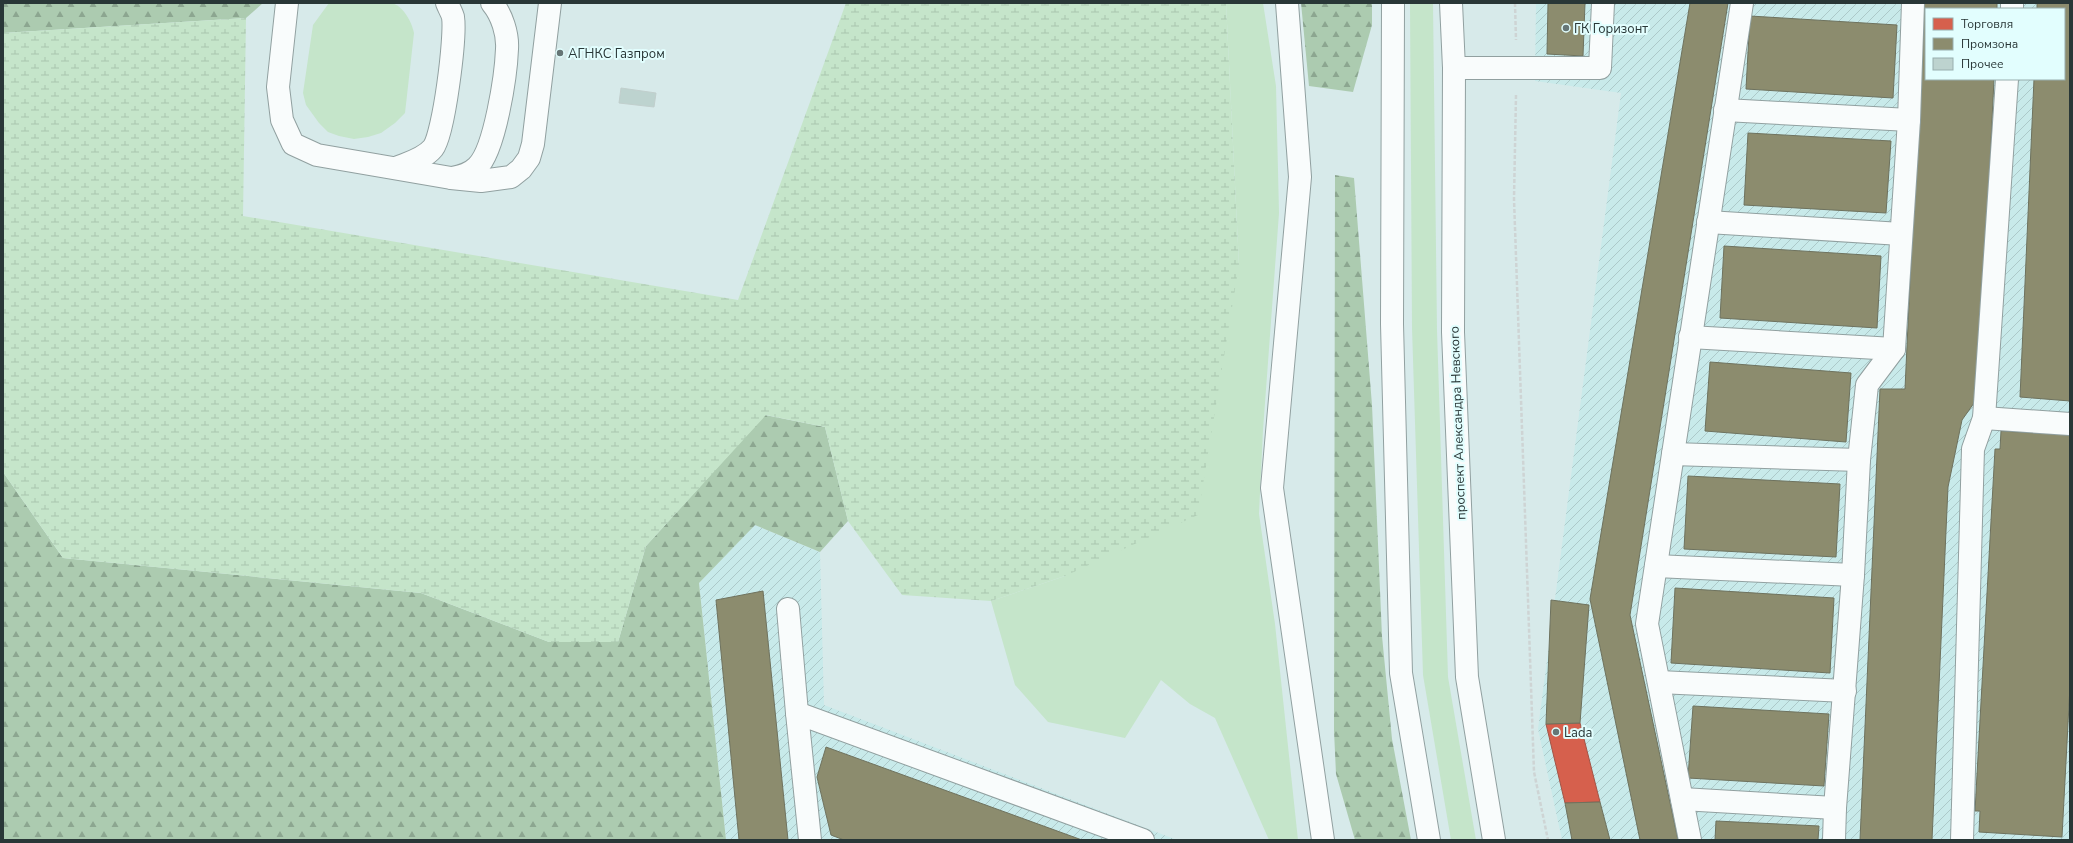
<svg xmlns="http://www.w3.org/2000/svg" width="2073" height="843" viewBox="0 0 2073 843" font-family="'Nunito Sans',sans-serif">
<defs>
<pattern id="industrial-furrows" width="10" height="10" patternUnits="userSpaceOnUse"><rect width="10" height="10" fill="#c8eaea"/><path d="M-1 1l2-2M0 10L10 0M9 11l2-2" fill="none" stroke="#acc9c9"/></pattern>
<pattern id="forest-firs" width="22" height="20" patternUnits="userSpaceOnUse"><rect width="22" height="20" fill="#accbb0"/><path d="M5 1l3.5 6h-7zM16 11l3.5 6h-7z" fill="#8ca690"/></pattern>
<pattern id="wetland-marsh" width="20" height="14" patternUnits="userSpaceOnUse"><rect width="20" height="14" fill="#c5e5ca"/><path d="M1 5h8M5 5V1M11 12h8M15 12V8" fill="none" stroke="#a9c5ae"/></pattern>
</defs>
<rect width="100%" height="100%" fill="#d7eaea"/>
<g fill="url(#industrial-furrows)" fill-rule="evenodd">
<path d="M1536 3H2070V840H1562L1538 729 1621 93 1535 81ZM1926 9H2064V79H1926Z"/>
<path d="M755 525 820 552 824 705 1177 840H1082L826 747 817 777 831 835 844 840H788L763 591 716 600 739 840H726L699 583Z"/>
</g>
<g fill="#c5e5ca">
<path d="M329 3C346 3 376 0 391 3 403 5 412 22 414 33L405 113 395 123 381 133 368 137 354 139 339 136 328 132 319 123 306 105 303 93 313 25Z"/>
<path d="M1226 3H1263L1276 86 1279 213 1263 430 1259 514 1275 624 1298 840H1269L1215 718 1190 704 1161 680 1125 738 1048 722 1015 685 991 601 1065 576 1239 265Z"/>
<path d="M1410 3H1433L1437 330 1448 677 1476 840H1451L1423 675 1412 328Z"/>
</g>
<g fill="url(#forest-firs)">
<path d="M3 3H263L246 18 3 33Z"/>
<path d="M1301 3H1372V25L1353 92 1309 86Z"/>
<path d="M1335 175 1354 178 1372 405 1382 636 1392 739 1411 840H1355L1336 774 1334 731Z"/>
<path d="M765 415 825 427 848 521 820 552 755 525 699 583 726 840H3V472L63 558 421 593 549 642H618L646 546Z"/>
</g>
<path fill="url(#wetland-marsh)" d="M846 3H1226L1239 265 1198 515 1065 576 991 601 902 595 848 521 825 427 766 415 646 546 618 642H549L421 593 63 558 3 472V33L246 18 243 216 738 300Z"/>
<path fill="#d6604d" stroke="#a25446" d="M1580 723 1600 802 1565 803 1546 724Z"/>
<g fill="#8c8c6e" stroke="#6e725e">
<path d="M1548 3H1585L1583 56 1547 54Z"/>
<path d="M1690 3H1728L1630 615 1678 840H1640L1590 599Z"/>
<path d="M1923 3H1997V9H1926V79H1994L1979 396 1962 420 1948 487 1932 840H1860L1880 389H1905Z"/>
<path d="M2037 3H2070V401L2020 397 2034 79H2064V9H2037Z"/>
<path d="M1750 16 1897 25 1893 98 1746 89Z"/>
<path d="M1748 133 1891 141 1886 213 1744 205Z"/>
<path d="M1724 246 1881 256 1877 328 1720 318Z"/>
<path d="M1710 362 1851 373 1846 442 1705 431Z"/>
<path d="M2001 431 2070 435V686L2062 837 1979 832 1980 811H1975L1995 449H2000Z"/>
<path d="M1688 476 1840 484 1836 557 1684 549Z"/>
<path d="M1675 588 1834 598 1830 673 1671 663Z"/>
<path d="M763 591 788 840H739L716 600Z"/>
<path d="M1551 600 1589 605 1580 723 1546 724Z"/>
<path d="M1693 706 1829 714 1824 786 1688 778Z"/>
<path d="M826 747 1082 840H844L831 835 817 777Z"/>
<path d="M1600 802 1610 840H1572L1565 803Z"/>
<path d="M1716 821 1819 826 1818 840H1715Z"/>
</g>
<path fill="#bdd3cf" stroke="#c1cfcd" d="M621 88 656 93 654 107 619 103Z"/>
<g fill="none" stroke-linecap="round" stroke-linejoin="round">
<defs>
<g id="minor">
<path d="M287 3 278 87 282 120 293 144 317 155 451 178 481 181 511 177 521 169 529 158 533 144 550 3"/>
<path d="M1287 3 1300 177 1272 488 1323 840"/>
<path d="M2012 9V3"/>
<path d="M1454 68H1600L1603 3"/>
<path d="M1725 110 1909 120"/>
<path d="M396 168C408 163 424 159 433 148 444 134 456 36 453 17 452 13 449 8 447 3"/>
<path d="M452 178C462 176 470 174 477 167 495 150 506 75 507 49 508 34 502 15 492 3"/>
<path d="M1708 222 1901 234"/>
<path d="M1690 337 1894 349"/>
<path d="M1984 418 2070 424"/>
<path d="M1673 454 1859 460"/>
<path d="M1656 566 1853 575"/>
<path d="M788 609 797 713"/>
<path d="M1659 682 1845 691"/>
<path d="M1682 799 1835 808"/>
<path d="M810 840 797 713 1143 840"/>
<path d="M1690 840 1647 624 1742 3"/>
<path d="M1834 840 1835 808 1853 575 1859 460 1867 385 1894 349 1909 120 1913 3"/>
<path d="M1962 840 1973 449 1984 418 2007 79"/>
</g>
<g id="major">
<path d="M1393 3 1392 324 1401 673 1429 840"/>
<path d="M1451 3 1454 68 1453 332 1467 677 1494 840"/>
</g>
</defs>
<use href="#minor" stroke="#91a0a0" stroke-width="24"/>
<use href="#major" stroke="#91a0a0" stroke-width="24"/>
<g stroke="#ced4d4" stroke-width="2.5" stroke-dasharray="4 2" stroke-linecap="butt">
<path d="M1515 3 1516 40"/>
<path d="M1516 95 1514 199 1534 772 1548 840"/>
</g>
<use href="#minor" stroke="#f9fcfc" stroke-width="22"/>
<use href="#major" stroke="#f9fcfc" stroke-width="22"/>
</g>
<g fill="#667676" stroke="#e2fefe" stroke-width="1.5">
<circle cx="1566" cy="28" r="4"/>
<circle cx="560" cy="53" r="4"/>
<circle cx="1556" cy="732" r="4"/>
</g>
<g text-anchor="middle" stroke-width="4" stroke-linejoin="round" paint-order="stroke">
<g font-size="13" fill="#293737" stroke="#e2fefe" text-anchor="start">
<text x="1574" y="33">ГК Горизонт</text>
<text x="568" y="58">АГНКС Газпром</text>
<text x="1564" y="737">Lada</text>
</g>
<g font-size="13" fill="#293737" stroke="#e2fefe">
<text transform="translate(1457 423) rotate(-92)" y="5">проспект Александра Невского</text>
</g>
</g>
<rect width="2073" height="843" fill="none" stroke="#293737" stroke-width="8"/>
<rect x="1925" y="8" width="140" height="72" fill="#e2fefe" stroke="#98aeae"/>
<rect x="1933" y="18" width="20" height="12" fill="#d6604d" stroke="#98aeae"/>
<text x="1961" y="28" font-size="12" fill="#293737">Торговля</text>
<rect x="1933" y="38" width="20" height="12" fill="#8c8c6e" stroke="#98aeae"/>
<text x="1961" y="48" font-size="12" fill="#293737">Промзона</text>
<rect x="1933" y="58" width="20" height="12" fill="#bdd3cf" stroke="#98aeae"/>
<text x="1961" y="68" font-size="12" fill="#293737">Прочее</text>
</svg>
